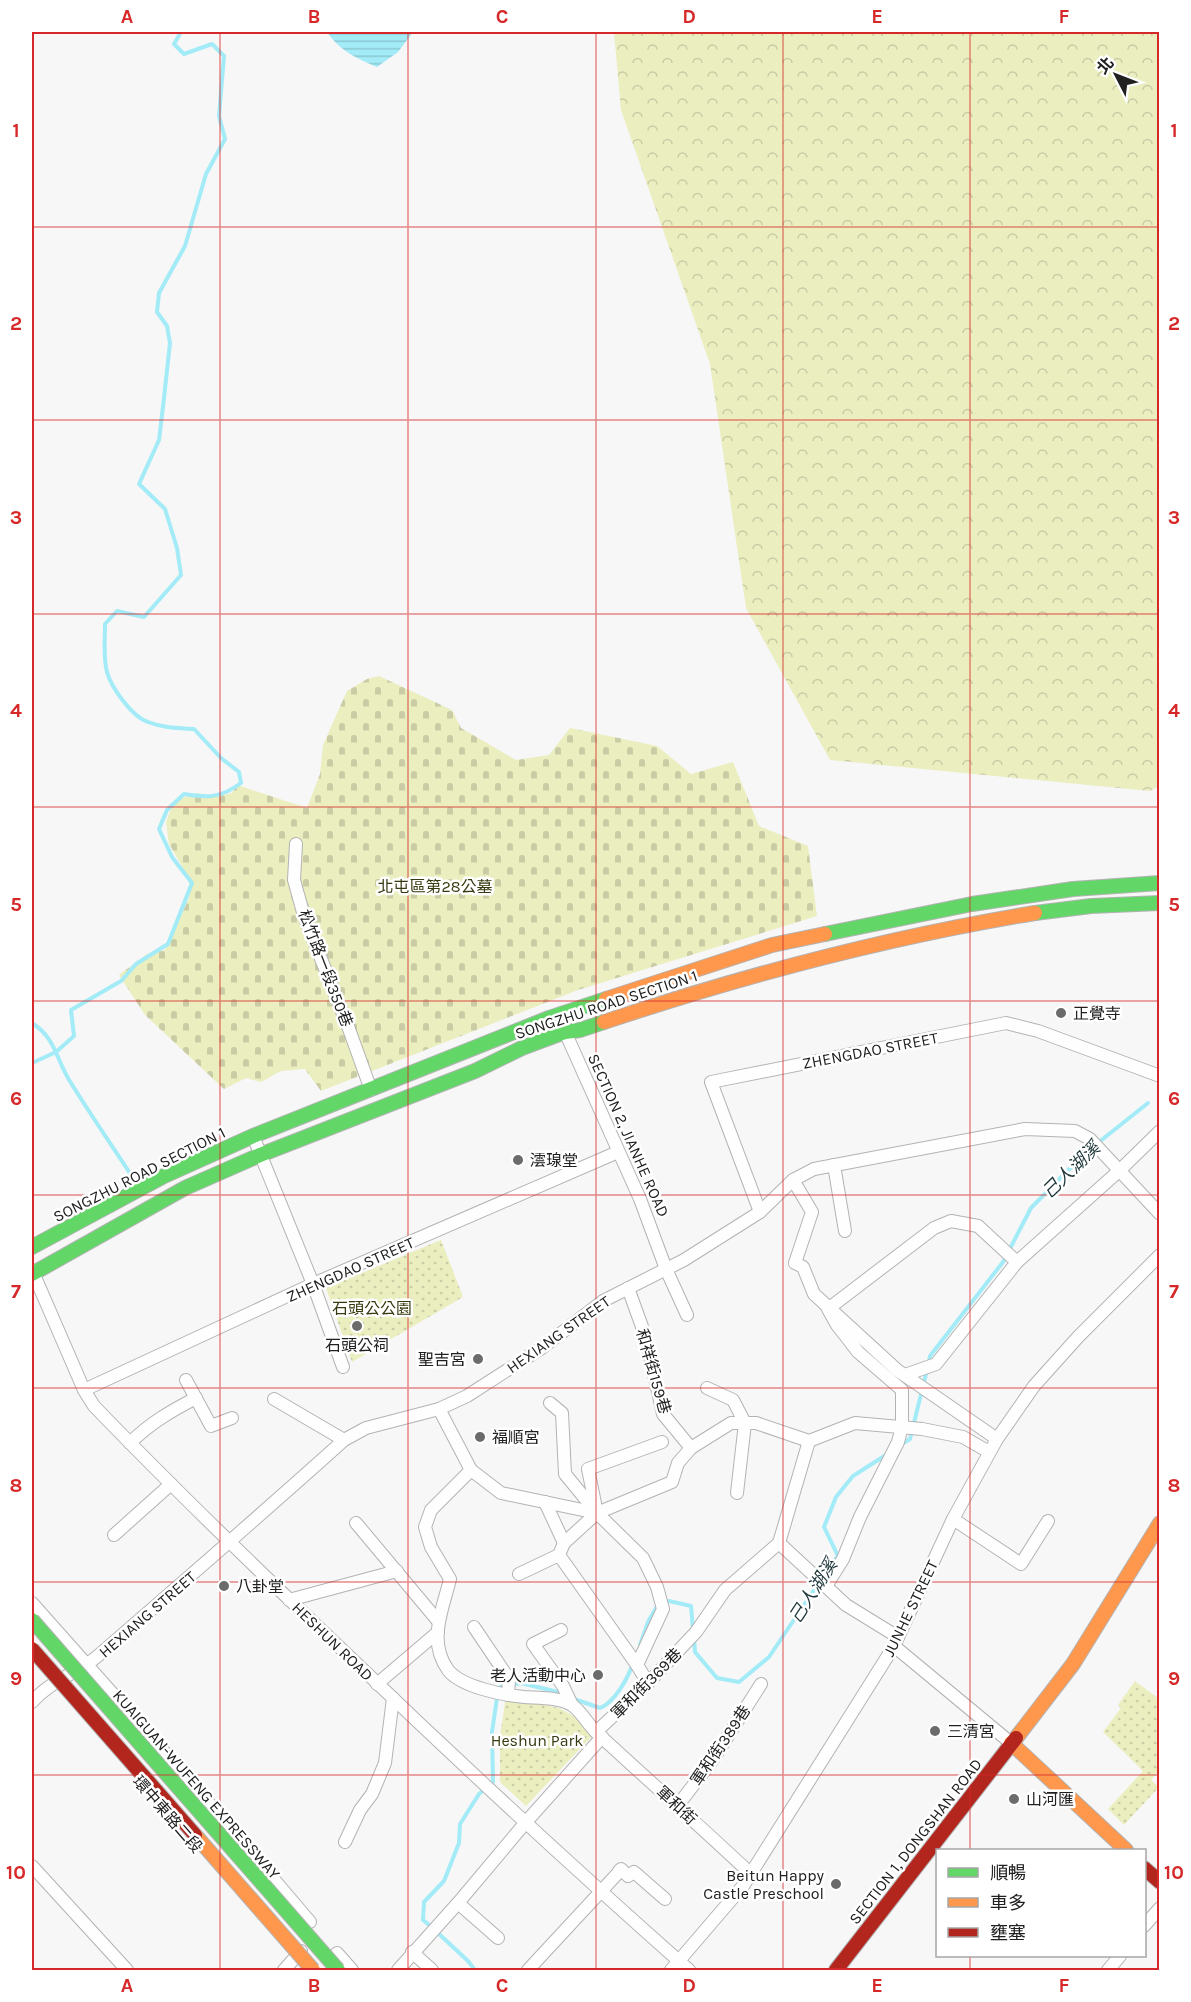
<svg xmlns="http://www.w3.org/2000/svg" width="1191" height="2002" viewBox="0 0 1191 2002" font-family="Karla,'Noto Sans TC',sans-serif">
<defs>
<pattern id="green-dots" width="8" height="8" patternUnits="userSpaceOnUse" patternTransform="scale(1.5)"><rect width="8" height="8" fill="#ebeebf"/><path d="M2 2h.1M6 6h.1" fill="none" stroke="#c9cca4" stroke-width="1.8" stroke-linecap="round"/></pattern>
<pattern id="forest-crowns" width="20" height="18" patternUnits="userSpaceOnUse" patternTransform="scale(1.5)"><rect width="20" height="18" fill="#ebeebf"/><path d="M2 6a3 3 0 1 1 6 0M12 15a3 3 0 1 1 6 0" fill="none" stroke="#c9cca4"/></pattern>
<pattern id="cemetery-stones" width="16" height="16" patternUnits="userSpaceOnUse" patternTransform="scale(1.5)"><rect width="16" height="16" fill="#ebeebf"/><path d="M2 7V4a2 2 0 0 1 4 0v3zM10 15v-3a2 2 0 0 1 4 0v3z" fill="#c9cca4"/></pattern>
<pattern id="water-rules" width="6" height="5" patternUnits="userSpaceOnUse" patternTransform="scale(1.5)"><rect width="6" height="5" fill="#a2ebf7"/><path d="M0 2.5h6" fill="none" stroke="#8bc9d3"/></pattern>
</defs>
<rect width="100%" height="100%" fill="#f7f7f8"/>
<g fill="url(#green-dots)">
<path d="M441 1240 463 1297 352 1362 326 1288Z"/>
<path d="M1135 1681 1159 1699V1770L1151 1780 1159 1787 1124 1825 1108 1809 1143 1771 1103 1732 1121 1708 1118 1705Z"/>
<path d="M506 1696 559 1708 577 1718 594 1734 526 1806 500 1782V1736Z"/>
</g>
<path fill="url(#forest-crowns)" d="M614 32H1159V786L1150 791 830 760 746 608 710 364 621 110Z"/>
<path fill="url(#cemetery-stones)" d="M379 676 452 710 461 728 516 760 549 755 570 728 657 746 691 774 733 762 759 826 808 846 817 916 578 990 321 1091 305 1069 281 1071 261 1082 246 1078 224 1089 145 1015 119 975 147 954 165 950 189 898V878L169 844 166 822 174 801 197 793 216 797 232 793 237 785 307 808 320 774 323 745 347 691 367 679Z"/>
<path fill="url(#water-rules)" d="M327 32H413L398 52 377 67C356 58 340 51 327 32Z"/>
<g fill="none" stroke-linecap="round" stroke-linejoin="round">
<g stroke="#a2ebf7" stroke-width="4">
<path d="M32 1023C56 1038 56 1060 71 1083 92 1117 115 1150 137 1184"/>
<path d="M32 1063 56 1052 74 1036 71 1010 121 981 136 964 168 944 192 883 172 857 159 829 167 810 184 794C208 798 221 798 241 783L239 772 221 758 194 729C178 728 163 728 148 722 132 717 111 687 107 672 103 657 105 640 105 624L117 611 144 617 181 575 177 548 165 509 139 484 159 440 164 398 170 343 167 326 157 312 159 293 185 246 206 174 225 139 219 116 224 56 212 44 184 54 174 44 181 32"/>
<path d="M929 1363 930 1356 1003 1262 1031 1208 1084 1154 1148 1103"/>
<path d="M900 1445 910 1439 927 1370"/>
<path d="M822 1578 838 1556 824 1527 836 1497 853 1476 889 1453"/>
<path d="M694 1639 695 1652 717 1678 739 1682 769 1657 818 1584"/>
<path d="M640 1645 648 1622 656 1608 669 1601 691 1606 693 1629"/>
<path d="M500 1687 521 1683 562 1693"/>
<path d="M574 1699 600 1708C615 1702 628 1678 633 1663"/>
<path d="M428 1924 423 1920 424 1902 444 1881 459 1843 460 1824 479 1794 493 1782 492 1732 497 1698"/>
<path d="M439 1934 468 1961 475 1970"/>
</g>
<defs>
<g id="street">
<path d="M296 844 294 880 304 916 349 1029 371 1090"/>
<path d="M562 1025 640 1199 666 1269 687 1315"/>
<path d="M253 1136 313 1284 343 1367"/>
<path d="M834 1165 845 1231"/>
<path d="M793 1180 812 1212 795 1263 803 1267 814 1294 897 1370 997 1439"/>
<path d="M760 1212 711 1082 1006 1023 1038 1031 1160 1076"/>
<path d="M32 1270 84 1390 94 1406C178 1493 265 1577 353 1660 463 1766 575 1869 689 1970"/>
<path d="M628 1288 645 1335 663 1414 691 1448"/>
<path d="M905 1375 936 1364 1017 1262 1120 1170 1160 1131"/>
<path d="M186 1380 211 1426 232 1418"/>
<path d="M707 1388 733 1400 745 1423 737 1493"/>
<path d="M84 1390 313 1284 618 1152"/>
<path d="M274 1399 344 1440"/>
<path d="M550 1403 562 1413 565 1474 597 1513 643 1558 657 1587 663 1609 637 1665 648 1683"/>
<path d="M439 1409 471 1470 501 1493 597 1513 672 1482 678 1463 691 1448 731 1423H756L809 1441 855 1423 922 1429 963 1437 989 1452"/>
<path d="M809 1441 779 1543 846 1605 898 1637"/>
<path d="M130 1443C150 1423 171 1411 196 1398"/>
<path d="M471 1470 431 1510 425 1527 431 1547 450 1579C443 1609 427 1641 448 1670 461 1687 503 1695 524 1697 539 1698 559 1697 572 1705 582 1712 588 1725 597 1733 648 1780 700 1826 751 1874"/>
<path d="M545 1502 564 1543"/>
<path d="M953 1519 1021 1564 1048 1521"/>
<path d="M356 1523 438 1621"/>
<path d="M114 1535 171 1484"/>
<path d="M559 1555 637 1665"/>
<path d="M519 1574 559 1555 564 1543 597 1513 588 1469 662 1442"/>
<path d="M826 1586 843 1559 860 1517 898 1442 902 1427V1390L858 1352 837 1325 828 1309 934 1228 951 1221 978 1226 1017 1262"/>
<path d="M289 1600 397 1571"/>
<path d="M32 1603 191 1782 310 1922"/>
<path d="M474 1627 509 1679 508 1695"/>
<path d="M561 1630 533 1644 563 1686 572 1705"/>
<path d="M894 1646 1011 1743"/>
<path d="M377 1684 438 1632"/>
<path d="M32 1702C51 1680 77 1674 99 1655 181 1584 263 1513 344 1440L366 1428 439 1409 467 1396 543 1347 603 1301 684 1260 760 1212 793 1180 814 1169 1025 1129 1075 1131 1090 1139 1160 1214"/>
<path d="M596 1732 648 1683 696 1632 725 1590 779 1543"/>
<path d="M678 1805 712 1761 761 1684"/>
<path d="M345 1842 360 1810 372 1794 385 1763 393 1698"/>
<path d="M32 1866 127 1970"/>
<path d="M619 1871 621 1869 628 1876 634 1872 665 1899"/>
<path d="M458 1903 498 1938"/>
<path d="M1144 1926 1160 1908"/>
<path d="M412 1952 432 1970"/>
<path d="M337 1953 352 1970"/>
<path d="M284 1970 301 1951"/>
<path d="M398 1970 458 1903 526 1822 602 1737"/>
<path d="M528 1970 618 1873"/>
<path d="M671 1970 743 1886 894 1646 953 1519 997 1439 1034 1386 1078 1337 1160 1255"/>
<path d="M1108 1970 1120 1956"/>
</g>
<g id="fast">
<path d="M1035 913 1091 906 1160 903"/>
<path d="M825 934 972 904 1073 889 1160 883"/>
<path d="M32 1247 164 1176 253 1136 549 1018 606 999"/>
<path d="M32 1274 185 1188 260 1155 475 1071 522 1048 565 1032 580 1030 604 1022"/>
</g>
<g id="slow">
<path d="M606 999 772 945 825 934"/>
<path d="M604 1022C745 975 889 937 1035 913"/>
<path d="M1016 1738 1073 1664 1160 1523"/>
<path d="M1011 1743 1126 1850"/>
</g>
<g id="jam">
<path d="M1144 1868 1160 1882"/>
<path d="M836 1970 1016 1738"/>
</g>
</defs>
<use href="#street" stroke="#b3b3b4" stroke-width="14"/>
<use href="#fast" stroke="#b3b3b4" stroke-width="16"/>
<use href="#slow" stroke="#b3b3b4" stroke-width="16"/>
<use href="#jam" stroke="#b3b3b4" stroke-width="16"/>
<use href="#street" stroke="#fefefe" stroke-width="12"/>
<use href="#fast" stroke="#63d668" stroke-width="14"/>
<use href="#slow" stroke="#ff974d" stroke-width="14"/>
<use href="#jam" stroke="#b3261e" stroke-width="14"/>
<defs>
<path id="fast-bridge" d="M32 1620 338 1970"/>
<path id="slow-bridge" d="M195 1835 313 1970"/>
<path id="jam-bridge" d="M32 1649 195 1835"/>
</defs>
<use href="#fast-bridge" stroke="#b3b3b4" stroke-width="16" stroke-linecap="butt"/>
<use href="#slow-bridge" stroke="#b3b3b4" stroke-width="16" stroke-linecap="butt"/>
<use href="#jam-bridge" stroke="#b3b3b4" stroke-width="16" stroke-linecap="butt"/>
<use href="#fast-bridge" stroke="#63d668" stroke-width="14"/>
<use href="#slow-bridge" stroke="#ff974d" stroke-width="14"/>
<use href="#jam-bridge" stroke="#b3261e" stroke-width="14"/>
</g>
<path fill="none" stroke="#d62828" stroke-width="1.5" stroke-opacity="0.55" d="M220 32V1970M408 32V1970M596 32V1970M783 32V1970M970 32V1850M32 227H1160M32 420H1160M32 614H1160M32 807H1160M32 1001H1160M32 1195H1160M32 1388H1160M32 1582H1160M32 1775H1160M970 1956V1970"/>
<g fill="#6b6b6c" stroke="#fff" stroke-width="2">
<circle cx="1061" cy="1013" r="6"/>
<circle cx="518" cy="1160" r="6"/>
<circle cx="357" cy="1326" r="6"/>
<circle cx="478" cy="1359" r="6"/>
<circle cx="480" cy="1437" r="6"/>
<circle cx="224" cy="1586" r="6"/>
<circle cx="598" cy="1675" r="6"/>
<circle cx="935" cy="1731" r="6"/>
<circle cx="1014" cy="1799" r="6"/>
<circle cx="836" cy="1884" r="6"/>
</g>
<g text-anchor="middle" stroke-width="5" stroke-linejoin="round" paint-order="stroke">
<g font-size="16" fill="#37390e" stroke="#fff">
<text x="435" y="892">北屯區第28公墓</text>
<text x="372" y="1314">石頭公公園</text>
<text x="537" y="1746">Heshun Park</text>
</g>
<g font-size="16" fill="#202021" stroke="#fff">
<text transform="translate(326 968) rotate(69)" y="6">松竹路一段350巷</text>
<text transform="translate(606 1004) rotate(-18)" y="6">SONGZHU ROAD SECTION 1</text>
<text transform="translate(870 1050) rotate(-11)" y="6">ZHENGDAO STREET</text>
<text transform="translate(629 1135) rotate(66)" y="6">SECTION 2, JIANHE ROAD</text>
<text transform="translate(139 1174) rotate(-27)" y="6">SONGZHU ROAD SECTION 1</text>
<text transform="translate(350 1269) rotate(-24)" y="6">ZHENGDAO STREET</text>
<text transform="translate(558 1334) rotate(-35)" y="6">HEXIANG STREET</text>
<text transform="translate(654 1371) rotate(74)" y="6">和祥街159巷</text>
<text transform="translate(910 1608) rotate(-64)" y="6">JUNHE STREET</text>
<text transform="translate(147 1614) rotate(-41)" y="6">HEXIANG STREET</text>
<text transform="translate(333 1641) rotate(44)" y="6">HESHUN ROAD</text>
<text transform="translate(646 1683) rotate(-45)" y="6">軍和街369巷</text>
<text transform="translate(720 1745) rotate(-56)" y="6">軍和街389巷</text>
<text transform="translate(197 1784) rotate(49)" y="6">KUAIGUAN-WUFENG EXPRESSWAY</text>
<text transform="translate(677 1805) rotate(43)" y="6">軍和街</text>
<text transform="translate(168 1814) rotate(49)" y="6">環中東路二段</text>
<text transform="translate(915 1841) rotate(-52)" y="6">SECTION 1, DONGSHAN ROAD</text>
</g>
<g font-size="16" fill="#202021" stroke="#fff" text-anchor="start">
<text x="1073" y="1019">正覺寺</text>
<text x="530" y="1166">澐瑔堂</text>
<text x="357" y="1351" text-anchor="middle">石頭公祠</text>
<text x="466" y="1365" text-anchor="end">聖吉宮</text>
<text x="492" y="1443">福順宮</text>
<text x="236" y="1592">八卦堂</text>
<text x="586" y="1681" text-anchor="end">老人活動中心</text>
<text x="947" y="1737">三清宮</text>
<text x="1026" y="1805">山河匯</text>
<text x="824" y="1881" text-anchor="end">Beitun Happy<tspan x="824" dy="18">Castle Preschool</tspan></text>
</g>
<g font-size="18" font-style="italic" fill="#1d3539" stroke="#fff">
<text transform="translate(1071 1170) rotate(-44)" y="6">己人湖溪</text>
<text transform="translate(813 1591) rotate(-57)" y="6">己人湖溪</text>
</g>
</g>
<rect width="1191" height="2002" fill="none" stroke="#ffffff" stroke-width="66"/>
<rect x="936" y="1849" width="210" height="108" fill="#ffffff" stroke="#a6a6a6" stroke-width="1.5"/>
<rect x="948" y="1868" width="30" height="9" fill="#63d668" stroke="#a6a6a6" stroke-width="1.5"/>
<text x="990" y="1879" font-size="18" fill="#202021">順暢</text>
<rect x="948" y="1898" width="30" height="9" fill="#ff974d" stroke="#a6a6a6" stroke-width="1.5"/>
<text x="990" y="1909" font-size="18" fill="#202021">車多</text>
<rect x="948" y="1928" width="30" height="9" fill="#b3261e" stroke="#a6a6a6" stroke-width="1.5"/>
<text x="990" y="1939" font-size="18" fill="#202021">壅塞</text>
<g transform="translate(1116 75) rotate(312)" stroke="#ffffff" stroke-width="4.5" paint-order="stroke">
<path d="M0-4.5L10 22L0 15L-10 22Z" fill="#202021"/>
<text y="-9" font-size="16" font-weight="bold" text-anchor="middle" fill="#202021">北</text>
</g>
<rect x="33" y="33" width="1125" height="1936" fill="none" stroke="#d62828" stroke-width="2"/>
<g font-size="20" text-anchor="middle" font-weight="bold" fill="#d62828">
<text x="127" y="23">A</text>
<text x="314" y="23">B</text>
<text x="502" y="23">C</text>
<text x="689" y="23">D</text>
<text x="877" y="23">E</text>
<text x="1064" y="23">F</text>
<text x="16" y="137">1</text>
<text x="1174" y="137">1</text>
<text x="16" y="330">2</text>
<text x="1174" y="330">2</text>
<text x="16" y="524">3</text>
<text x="1174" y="524">3</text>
<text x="16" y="717">4</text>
<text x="1174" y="717">4</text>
<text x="16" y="911">5</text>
<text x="1174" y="911">5</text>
<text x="16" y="1105">6</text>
<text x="1174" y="1105">6</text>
<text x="16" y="1298">7</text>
<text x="1174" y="1298">7</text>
<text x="16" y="1492">8</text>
<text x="1174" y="1492">8</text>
<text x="16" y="1685">9</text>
<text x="1174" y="1685">9</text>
<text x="16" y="1879">10</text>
<text x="1174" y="1879">10</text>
<text x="127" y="1992">A</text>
<text x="314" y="1992">B</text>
<text x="502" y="1992">C</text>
<text x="689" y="1992">D</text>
<text x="877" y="1992">E</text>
<text x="1064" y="1992">F</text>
</g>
</svg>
